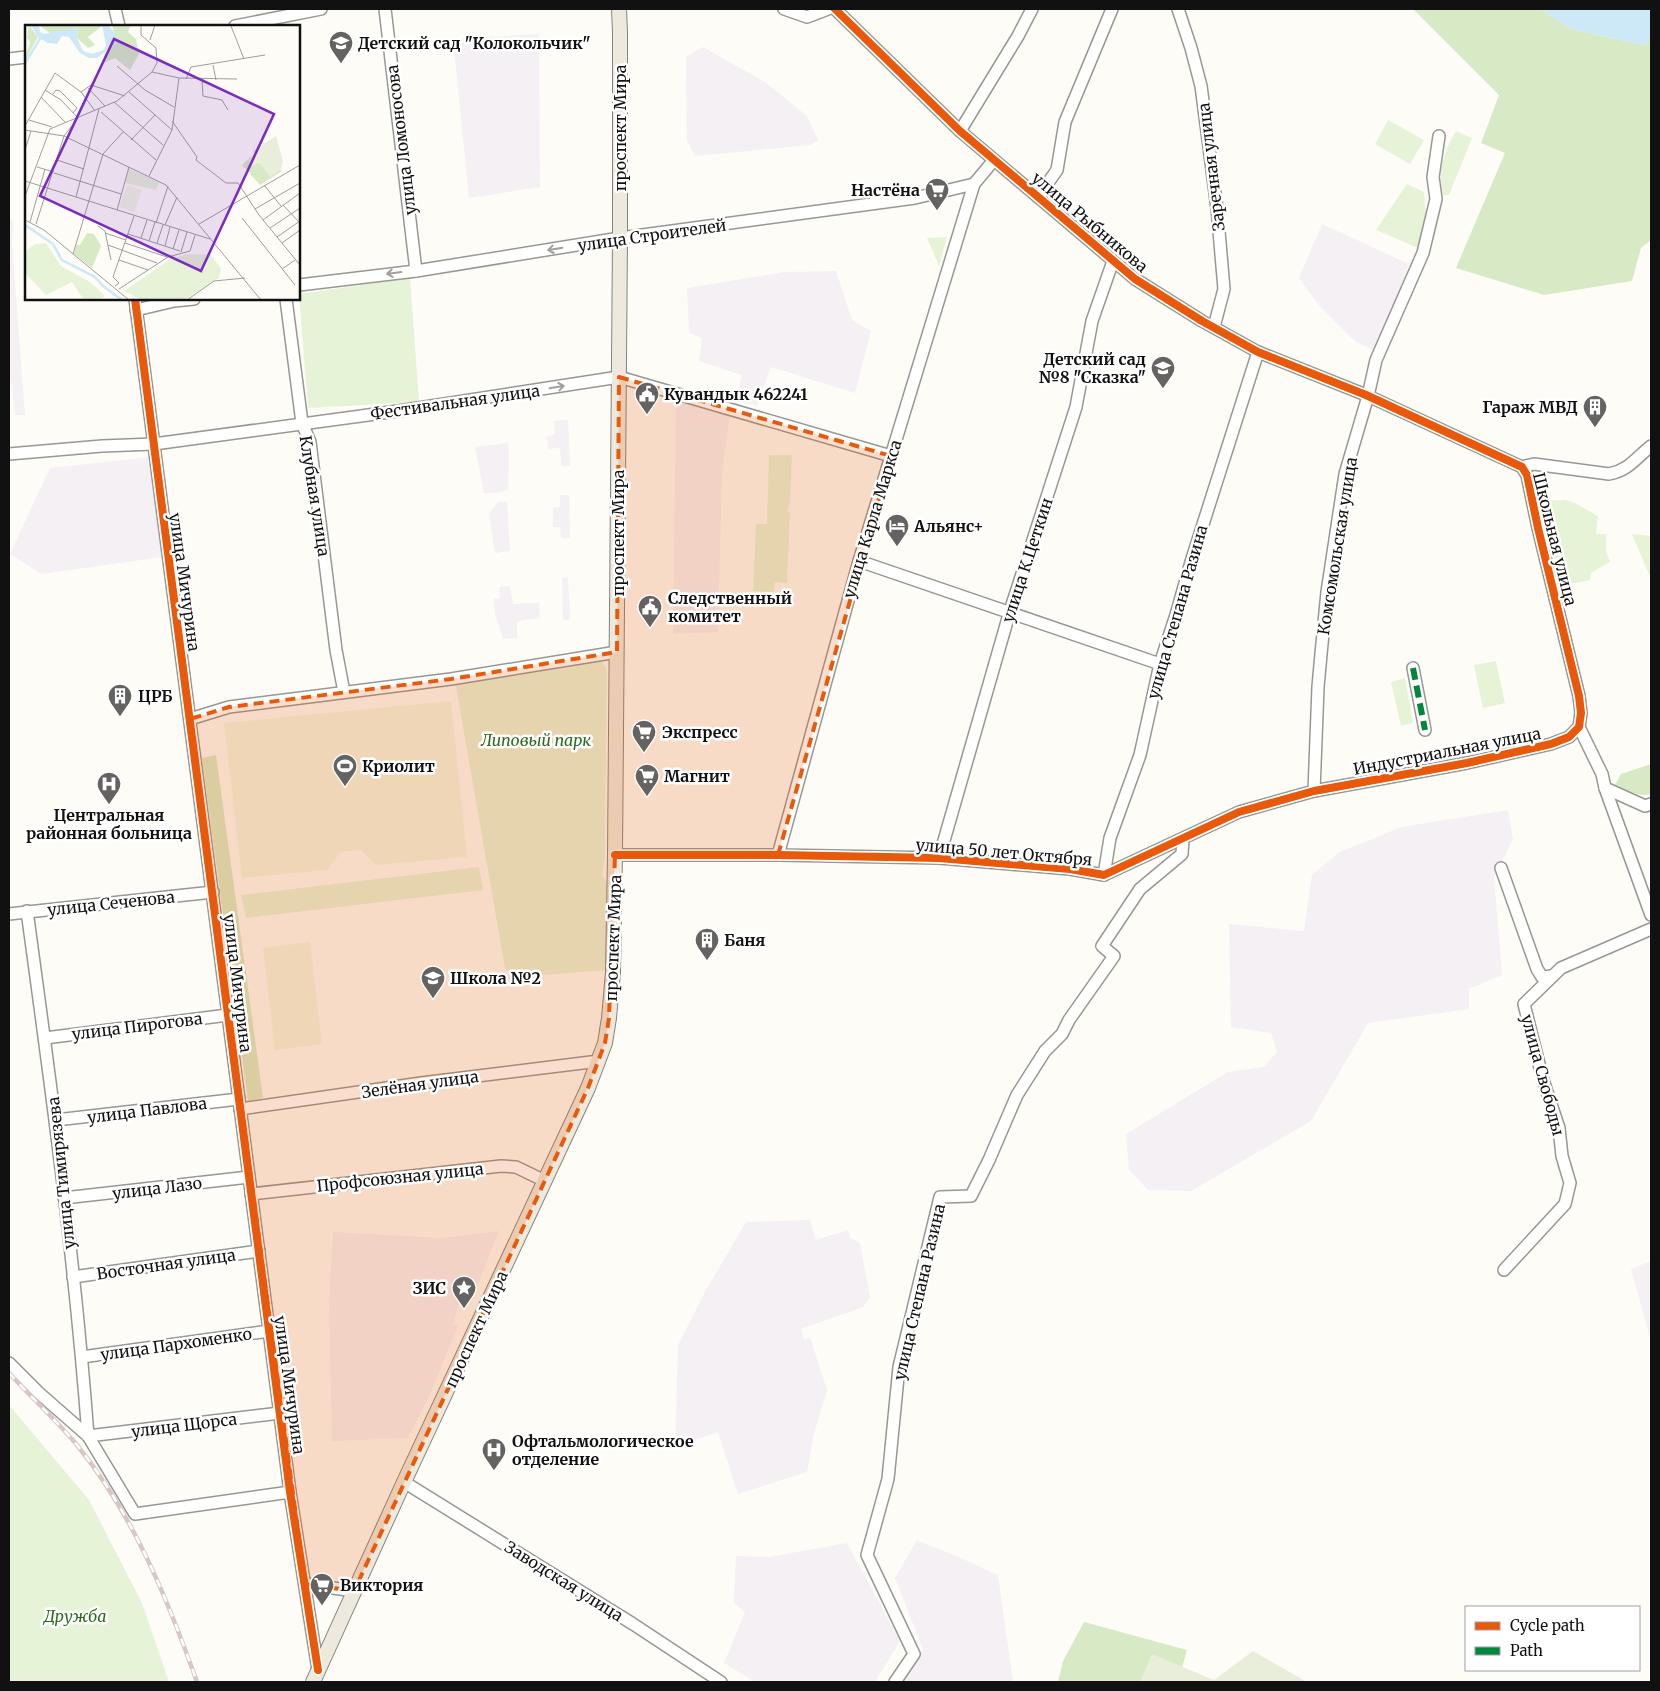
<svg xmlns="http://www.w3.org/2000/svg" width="1660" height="1691" viewBox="0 0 1660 1691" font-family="Merriweather,serif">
<rect width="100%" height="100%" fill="#fdfcf7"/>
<g fill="#f5f0f3">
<path d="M539 34 540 187 469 198 453 39Z"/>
<path d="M703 47 765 82 807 116 818 140 810 145 695 156 687 141 686 57Z"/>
<path d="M9 215 13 223 12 243 25 415H15L12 383H9Z"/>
<path d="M1322 224 1409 264 1381 344 1376 351 1356 342 1340 327 1321 308 1299 278Z"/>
<path d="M836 271 852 320 871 331 855 393 771 367 757 406 736 400 742 375 699 361 702 338 689 333 687 288 784 272Z"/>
<path d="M676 401 730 415 722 472 718 632 673 634Z"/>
<path d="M568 420 570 466H561L560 448 548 449 547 436 555 435 554 421Z"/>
<path d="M508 443 509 453 508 490 495 493H484L475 447Z"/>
<path d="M150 457 162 557 42 574 10 554 50 468Z"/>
<path d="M560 495H569L570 538H561L560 527H553V508L560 507Z"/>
<path d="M507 501 510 551 495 553 489 514 498 502Z"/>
<path d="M568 577 570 620H563L562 578Z"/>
<path d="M510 586 513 604 539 603 540 618 517 621V638L503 639 495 614 494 599 500 598 499 587Z"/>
<path d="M1508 810 1513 839 1494 877 1502 975 1469 989V1009L1368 1023 1311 1121 1191 1191 1148 1190 1129 1170 1126 1134 1228 1072 1264 1067 1277 1052 1271 1033 1231 1027 1229 924 1304 931 1312 875 1338 853 1401 827Z"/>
<path d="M810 1220 816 1240 848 1230 850 1238 860 1243 870 1297 863 1307 801 1329 804 1339 810 1337 827 1390 814 1434 807 1472 738 1494 718 1432 675 1447 678 1345 706 1290 746 1222Z"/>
<path d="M499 1231 472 1299 461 1295 453 1324 458 1326 427 1401 408 1438 332 1441 329 1303 333 1232 441 1238Z"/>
<path d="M1651 1261V1341L1631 1269Z"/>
<path d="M917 1540 965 1560 998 1575 1013 1682H903L923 1649 895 1578Z"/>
<path d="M847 1543 900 1641 875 1682H755L724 1663 745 1612 734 1603 736 1556 769 1557Z"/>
</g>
<g fill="#e7f3d7">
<path d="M1388 120 1424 140 1410 164 1375 144Z"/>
<path d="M1456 131 1472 138 1449 195H1443C1438 167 1443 155 1456 131Z"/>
<path d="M1407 184 1424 192 1426 221 1418 248 1376 230Z"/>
<path d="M947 237 939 266 927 238Z"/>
<path d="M410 278 419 402 308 408 299 294Z"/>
<path d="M769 455H792L790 504 787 511 790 512 787 583 775 582 774 592 753 591 756 524H767Z"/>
<path d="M1565 500 1575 503 1598 516 1596 534H1606V551L1610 562 1591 573 1590 580 1561 586 1540 501Z"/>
<path d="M1632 534 1651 536V579Z"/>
<path d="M598 658 606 667 607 672 605 857 602 875 611 889 609 970 519 977 511 975 505 968 455 681Z"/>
<path d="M1496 661 1505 703 1483 708 1474 665Z"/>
<path d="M1405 678 1413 723 1401 726 1391 682Z"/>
<path d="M479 867 483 890 246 918 241 895Z"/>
<path d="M9 1405 89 1500 142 1603 169 1682H9Z"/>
</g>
<g fill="#d8eac5">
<path d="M1413 9H1540L1571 29 1644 45 1651 40V240L1641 248 1632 281 1544 295 1456 268 1505 153 1481 143 1499 95Z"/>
<path d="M216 755 263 1098 248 1101 202 758Z"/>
<path d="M1651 764V794C1639 798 1626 790 1615 785L1621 774Z"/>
<path d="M1084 1622 1187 1650 1178 1682H1058L1063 1661Z"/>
</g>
<path fill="#e9eedb" d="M1253 1651 1307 1682H1140L1152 1654 1214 1680Z"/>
<g fill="#f0f6e1">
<path d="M451 701 467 857 375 865 361 850 341 852 327 870 242 878 224 723Z"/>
<path d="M310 942 322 1044 275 1050 263 948Z"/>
</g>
<path fill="#cde8f7" d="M1540 9H1651V40L1644 45 1571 29Z"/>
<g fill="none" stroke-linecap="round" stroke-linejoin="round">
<defs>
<g id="minor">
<path d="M115 9 119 26"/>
<path d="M385 9 416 271"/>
<path d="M784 9 807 17 828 9"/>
<path d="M835 9 960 131 1135 279 1202 321 1258 352 1366 395 1522 467 1527 475 1538 528 1579 696 1581 713 1579 727"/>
<path d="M1178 9 1191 48 1201 86 1217 208 1224 289 1214 327"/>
<path d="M235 26 321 9"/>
<path d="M9 59 26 57"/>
<path d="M960 131 1018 36 1032 9"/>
<path d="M1038 197 1057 170 1065 122 1112 9"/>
<path d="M299 285 416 271 620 238 915 198 974 184 994 160"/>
<path d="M135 299 290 1492 318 1670"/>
<path d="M286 299 302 423 310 442 336 650 344 692"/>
<path d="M136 310 174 301 194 299"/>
<path d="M9 454 102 446 154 444 405 410 619 377 891 456"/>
<path d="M1522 467 1534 464 1609 474C1629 470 1636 458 1651 446"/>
<path d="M859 561 1160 664"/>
<path d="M1413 668 1425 730"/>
<path d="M190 719 229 707 451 679 617 652"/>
<path d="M1579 727 1602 774 1605 788 1651 915"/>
<path d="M1605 788 1645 806 1651 804"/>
<path d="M1314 791 1318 687 1321 654 1327 592 1345 474 1368 396 1376 360 1423 253 1436 199 1433 177 1439 136"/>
<path d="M615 855H778L939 858 1070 869 1104 875 1239 812 1314 791 1467 763 1551 744 1569 737 1579 727"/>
<path d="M778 855 859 561 974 184"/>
<path d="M939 858 1010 611 1076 407 1092 321 1113 261"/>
<path d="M1501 868 1537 969 1542 977 1552 976"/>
<path d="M1104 875 1110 838 1140 755 1160 664 1176 615 1191 562 1258 352"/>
<path d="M27 911C51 1086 75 1261 88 1436"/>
<path d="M9 914 213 892"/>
<path d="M45 1038 228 1015"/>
<path d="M240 1109 421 1083 599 1061"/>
<path d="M56 1120 239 1099"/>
<path d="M251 1194 501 1166 516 1167 545 1181"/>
<path d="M64 1198 249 1177"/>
<path d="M1504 1270 1565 1204 1570 1183 1562 1156 1559 1128 1543 1080 1524 1004 1561 968 1651 929"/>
<path d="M73 1277 259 1251"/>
<path d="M82 1357 269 1331"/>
<path d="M9 1363 39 1393 88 1436 135 1514 290 1492"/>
<path d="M88 1436 280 1413"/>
<path d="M404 1482 633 1624 721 1682"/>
<path d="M305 1584 354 1591"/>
<path d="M895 1682 914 1654 867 1555 888 1479 899 1367 940 1197 971 1196 989 1160 1017 1095 1045 1051 1062 1034 1069 1020 1114 956 1102 946 1140 889 1182 854 1183 839"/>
</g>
<path id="major" d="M313 1682 404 1482 588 1088 605 1043 609 1018 613 972 615 855 620 238V32L619 9"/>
</defs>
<use href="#minor" stroke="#979795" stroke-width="14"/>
<use href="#major" stroke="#858482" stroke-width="16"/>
<use href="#minor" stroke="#fffffe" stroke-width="11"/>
<use href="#major" stroke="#ede9dc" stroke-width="14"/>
<defs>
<path id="rail" d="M9 1373C31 1397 56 1420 77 1445 134 1516 167 1598 197 1682"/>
</defs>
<use href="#rail" stroke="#d9c6c7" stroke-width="4.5"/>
<use href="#rail" stroke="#fff" stroke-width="2.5" stroke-dasharray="8" stroke-linecap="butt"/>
<path stroke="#00873e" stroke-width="6" stroke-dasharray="12 6" stroke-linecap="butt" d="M1413 668 1425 730"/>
<defs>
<g id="cycleway">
<path d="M135 299 290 1492 318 1670"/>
<path d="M615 855H778L939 858 1070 869 1104 875 1239 812 1314 791 1467 763 1551 744 1569 737 1579 727 1581 713 1579 696 1538 528 1527 475 1522 467 1366 395 1258 352 1202 321 1135 279 960 131 835 9"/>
</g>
</defs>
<use href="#cycleway" stroke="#fff" stroke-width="11"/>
<use href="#cycleway" stroke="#e8590c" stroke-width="8"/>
</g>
<defs><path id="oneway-shaft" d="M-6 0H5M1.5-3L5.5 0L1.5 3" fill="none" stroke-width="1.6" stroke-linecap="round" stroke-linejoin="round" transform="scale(1.25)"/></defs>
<g stroke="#a0a09f">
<use href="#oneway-shaft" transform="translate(555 249) rotate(171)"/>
<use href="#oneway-shaft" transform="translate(394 273) rotate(173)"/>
<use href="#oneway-shaft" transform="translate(557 387) rotate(-9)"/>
</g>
<path fill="#e8590c" fill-opacity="0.2" stroke="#e8590c" stroke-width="4" stroke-dasharray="10 6" stroke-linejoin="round" d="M619 377 891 456 778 855H615L609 1018 605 1043 588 1088 354 1591 305 1584 190 719 229 707 451 679 617 652Z"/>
<defs>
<symbol id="school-pin" viewBox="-11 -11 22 30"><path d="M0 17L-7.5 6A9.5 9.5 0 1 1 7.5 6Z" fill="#646362" stroke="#fff"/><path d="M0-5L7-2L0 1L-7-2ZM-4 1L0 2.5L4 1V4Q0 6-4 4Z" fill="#fff"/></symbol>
<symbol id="supermarket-pin" viewBox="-11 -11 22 30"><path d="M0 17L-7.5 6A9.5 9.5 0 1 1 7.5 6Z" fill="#646362" stroke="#fff"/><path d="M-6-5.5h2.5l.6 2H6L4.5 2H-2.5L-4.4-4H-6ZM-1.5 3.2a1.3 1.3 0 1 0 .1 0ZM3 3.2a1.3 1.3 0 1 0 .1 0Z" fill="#fff"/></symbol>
<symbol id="civic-pin" viewBox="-11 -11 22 30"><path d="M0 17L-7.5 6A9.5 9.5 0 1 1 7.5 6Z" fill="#646362" stroke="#fff"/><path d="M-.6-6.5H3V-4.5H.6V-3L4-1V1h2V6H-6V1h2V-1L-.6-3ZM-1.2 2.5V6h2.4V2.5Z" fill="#fff"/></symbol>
<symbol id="building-pin" viewBox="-11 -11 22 30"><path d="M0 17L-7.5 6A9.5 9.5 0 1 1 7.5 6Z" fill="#646362" stroke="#fff"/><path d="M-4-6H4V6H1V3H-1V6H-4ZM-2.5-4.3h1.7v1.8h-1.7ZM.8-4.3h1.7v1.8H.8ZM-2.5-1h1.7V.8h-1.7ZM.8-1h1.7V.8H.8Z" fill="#fff"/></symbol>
<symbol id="hotel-pin" viewBox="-11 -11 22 30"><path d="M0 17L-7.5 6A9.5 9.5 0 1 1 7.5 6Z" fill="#646362" stroke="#fff"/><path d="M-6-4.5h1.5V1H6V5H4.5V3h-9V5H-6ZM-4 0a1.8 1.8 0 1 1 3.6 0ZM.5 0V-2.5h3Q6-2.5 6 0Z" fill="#fff"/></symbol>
<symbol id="stadium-pin" viewBox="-11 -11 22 30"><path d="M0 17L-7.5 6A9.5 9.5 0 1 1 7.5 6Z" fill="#646362" stroke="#fff"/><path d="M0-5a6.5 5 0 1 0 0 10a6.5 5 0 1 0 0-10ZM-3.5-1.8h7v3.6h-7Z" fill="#fff"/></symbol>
<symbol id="hospital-pin" viewBox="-11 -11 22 30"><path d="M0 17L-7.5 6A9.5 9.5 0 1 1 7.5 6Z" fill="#646362" stroke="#fff"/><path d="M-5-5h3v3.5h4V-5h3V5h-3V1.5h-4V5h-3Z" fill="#fff"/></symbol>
<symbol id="sight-pin" viewBox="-11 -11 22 30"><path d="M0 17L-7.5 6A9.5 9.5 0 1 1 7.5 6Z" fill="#646362" stroke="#fff"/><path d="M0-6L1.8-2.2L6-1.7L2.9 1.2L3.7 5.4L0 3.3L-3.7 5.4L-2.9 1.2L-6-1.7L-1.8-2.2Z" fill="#fff"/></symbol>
</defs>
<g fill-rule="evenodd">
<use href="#school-pin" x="327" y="29" width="28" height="38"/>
<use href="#supermarket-pin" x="923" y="176" width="28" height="38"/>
<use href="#school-pin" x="1149" y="354" width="28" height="38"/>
<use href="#civic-pin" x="633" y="380" width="28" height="38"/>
<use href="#building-pin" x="1581" y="393" width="28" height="38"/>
<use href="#hotel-pin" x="883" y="512" width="28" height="38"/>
<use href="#civic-pin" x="636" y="593" width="28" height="38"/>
<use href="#building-pin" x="106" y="682" width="28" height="38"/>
<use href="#supermarket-pin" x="630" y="718" width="28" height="38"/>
<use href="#stadium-pin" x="331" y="752" width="28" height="38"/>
<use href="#supermarket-pin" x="633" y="762" width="28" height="38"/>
<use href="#hospital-pin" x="95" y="770" width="28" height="38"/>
<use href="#building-pin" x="693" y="926" width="28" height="38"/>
<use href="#school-pin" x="419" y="964" width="28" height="38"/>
<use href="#sight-pin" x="450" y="1274" width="28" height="38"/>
<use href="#hospital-pin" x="480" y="1436" width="28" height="38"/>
<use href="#supermarket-pin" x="308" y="1571" width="28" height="38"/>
</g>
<g text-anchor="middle" stroke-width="5" stroke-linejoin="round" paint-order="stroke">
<g font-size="16" font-weight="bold" fill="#111" stroke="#fff" text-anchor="start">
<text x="358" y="49">Детский сад "Колокольчик"</text>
<text x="920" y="196" text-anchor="end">Настёна</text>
<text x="1146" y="365" text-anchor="end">Детский сад<tspan x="1146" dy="18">№8 "Сказка"</tspan></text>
<text x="664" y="400">Кувандык 462241</text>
<text x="1578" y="413" text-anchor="end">Гараж МВД</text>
<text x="914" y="532">Альянс+</text>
<text x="668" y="604">Следственный<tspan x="668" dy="18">комитет</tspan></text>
<text x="138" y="702">ЦРБ</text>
<text x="662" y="738">Экспресс</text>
<text x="362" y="772">Криолит</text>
<text x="664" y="782">Магнит</text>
<text x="109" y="821" text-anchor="middle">Центральная<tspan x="109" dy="18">районная больница</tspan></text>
<text x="724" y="946">Баня</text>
<text x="450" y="984">Школа №2</text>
<text x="446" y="1294" text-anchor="end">ЗИС</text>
<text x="512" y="1447">Офтальмологическое<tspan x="512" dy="18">отделение</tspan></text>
<text x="340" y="1591">Виктория</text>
</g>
<g font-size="16" fill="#111" stroke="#fff">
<text transform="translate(620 128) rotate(-90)" y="6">проспект Мира</text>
<text transform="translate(401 140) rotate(-97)" y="6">улица Ломоносова</text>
<text transform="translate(1211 167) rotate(-97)" y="6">Заречная улица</text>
<text transform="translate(1090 222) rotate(40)" y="6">улица Рыбникова</text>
<text transform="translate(652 235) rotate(-8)" y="6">улица Строителей</text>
<text transform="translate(455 402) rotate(-8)" y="6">Фестивальная улица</text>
<text transform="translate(315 496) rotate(81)" y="6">Клубная улица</text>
<text transform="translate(872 519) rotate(-73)" y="6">улица Карла Маркса</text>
<text transform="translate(618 533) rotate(-90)" y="6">проспект Мира</text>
<text transform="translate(1555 539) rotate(76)" y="6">Школьная улица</text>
<text transform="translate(1337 546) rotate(-81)" y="6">Комсомольская улица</text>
<text transform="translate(1027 560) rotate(-72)" y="6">улица К.Цеткин</text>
<text transform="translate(185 582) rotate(82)" y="6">улица Мичурина</text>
<text transform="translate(1177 612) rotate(-74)" y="6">улица Степана Разина</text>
<text transform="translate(1447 751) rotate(-11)" y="6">Индустриальная улица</text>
<text transform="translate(1004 852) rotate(5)" y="6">улица 50 лет Октября</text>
<text transform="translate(111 903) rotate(-6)" y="6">улица Сеченова</text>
<text transform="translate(613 938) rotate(-88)" y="6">проспект Мира</text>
<text transform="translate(238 983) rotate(83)" y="6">улица Мичурина</text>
<text transform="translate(137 1026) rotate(-7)" y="6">улица Пирогова</text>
<text transform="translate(1543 1075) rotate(75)" y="6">улица Свободы</text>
<text transform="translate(420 1084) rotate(-8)" y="6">Зелёная улица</text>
<text transform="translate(147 1110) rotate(-7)" y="6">улица Павлова</text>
<text transform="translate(61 1173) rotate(-96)" y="6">улица Тимирязева</text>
<text transform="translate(400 1177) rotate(-6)" y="6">Профсоюзная улица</text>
<text transform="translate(157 1188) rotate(-7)" y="6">улица Лазо</text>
<text transform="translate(166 1264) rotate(-8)" y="6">Восточная улица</text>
<text transform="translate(919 1292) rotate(-77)" y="6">улица Степана Разина</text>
<text transform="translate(476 1329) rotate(-65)" y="6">проспект Мира</text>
<text transform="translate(176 1344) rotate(-8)" y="6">улица Пархоменко</text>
<text transform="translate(290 1385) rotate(82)" y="6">улица Мичурина</text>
<text transform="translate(184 1425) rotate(-7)" y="6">улица Щорса</text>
<text transform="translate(564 1581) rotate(32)" y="6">Заводская улица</text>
</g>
<g font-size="16" font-style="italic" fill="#2f6b1f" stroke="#fff">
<text x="536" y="746">Липовый парк</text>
<text x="75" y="1622">Дружба</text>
</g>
</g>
<g transform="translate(25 25)">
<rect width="275" height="275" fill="#fdfcf7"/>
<path d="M104 144 134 157 131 165 100 158ZM21 218 36 241 65 257 80 271 74 275H59L47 257 21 270 0 248V227L10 219ZM162 229 186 230 196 244 194 253 159 275H117L99 266 146 234Z" fill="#e7f3d7"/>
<path d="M4 0 13 12 0 35 5 17 2 13ZM14 0H75L76 2 63 12 70 20 63 23 52 13 53 3 26 9ZM87 0H106L103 7 111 14 114 29 105 45 90 33 78 38 80 28 92 17ZM225 132 232 138H245L257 146 235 160 217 140ZM62 208 69 209 76 221 67 243 49 229 51 220H55Z" fill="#d8eac5"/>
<path d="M251 111 258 136 256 144 245 152 234 137 228 141 223 135 229 130 228 125Z" fill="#e9eedb"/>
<path d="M102 160 117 165 109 187 94 182Z" fill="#f0f6e1"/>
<path d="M6 0H14L15 7 19 9 53 3 52 13 58 26 67 29 79 25 81 20 77 0H83L90 8 92 17 72 33H64L55 28 44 12 37 11 32 19 23 18 13 12Z" fill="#cde8f7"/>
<path fill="none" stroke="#cde8f7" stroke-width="2.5" d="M0 38 16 12M0 200 28 219 37 235 70 252 78 261 97 275"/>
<path fill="none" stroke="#9f9e9b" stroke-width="1" d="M206 1 219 34M125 15 130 0M188 40 191 55M92 41 120 65 149 82M127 47 154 53 212 54M161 54 166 42 240 30M177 55 178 71 197 75 203 85M62 62 80 81M56 67 66 60 100 71M104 67 147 105M28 69 31 65 35 66 52 83 48 88M16 72 40 97M89 77 138 120M76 87 131 135M4 95 27 102M147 96 172 132 171 135 201 158H213L234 190 275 240M0 101 30 48 56 67 70 86M0 105 39 111 141 160 236 275M106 115 130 90M0 125 6 106M32 135 59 144M12 142 29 147M29 148 96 169M124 151 147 105 154 53M0 156 185 214M239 160 256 181M0 171 25 104 92 76 127 47 132 38 131 23 116 10V0M51 172 74 84M258 180 275 198M230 184 275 158M92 185 104 142M217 193 270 260M0 195 19 205 104 275M238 195 275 168M5 197 20 144M131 198 143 161M11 199 39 111 53 93 36 75 20 65M174 199 275 140M140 200 152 172M73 201 80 206 86 235M245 203 275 183M80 208 101 215M103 209 155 226M252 212 275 196M116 213 122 195M124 216 130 197M100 218 142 232M132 218 138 200M257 218 275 205M83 220 132 238M140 221 145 202M148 224 154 205M156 227 162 207M48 229 78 129 98 107M94 235 123 245M257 244 270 235M90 261 94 258 88 252 109 191M94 264 143 232 165 226 170 210M162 275 189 256 220 253"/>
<path fill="#7b2cbf" fill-opacity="0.15" stroke="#7b2cbf" stroke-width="2.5" d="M89 14 249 89 176 246 15 171Z"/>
<rect width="275" height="275" fill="none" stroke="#111" stroke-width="2.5"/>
</g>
<rect width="1660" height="1691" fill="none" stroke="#111111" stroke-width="20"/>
<rect x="1465" y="1606" width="175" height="65" fill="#ffffff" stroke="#a0a0a0"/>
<rect x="1475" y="1622" width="25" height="8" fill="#e8590c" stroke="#a0a0a0"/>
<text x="1510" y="1631" font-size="15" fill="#111111">Cycle path</text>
<rect x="1475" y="1647" width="25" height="8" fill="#00873e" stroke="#a0a0a0"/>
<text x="1510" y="1656" font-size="15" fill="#111111">Path</text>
</svg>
